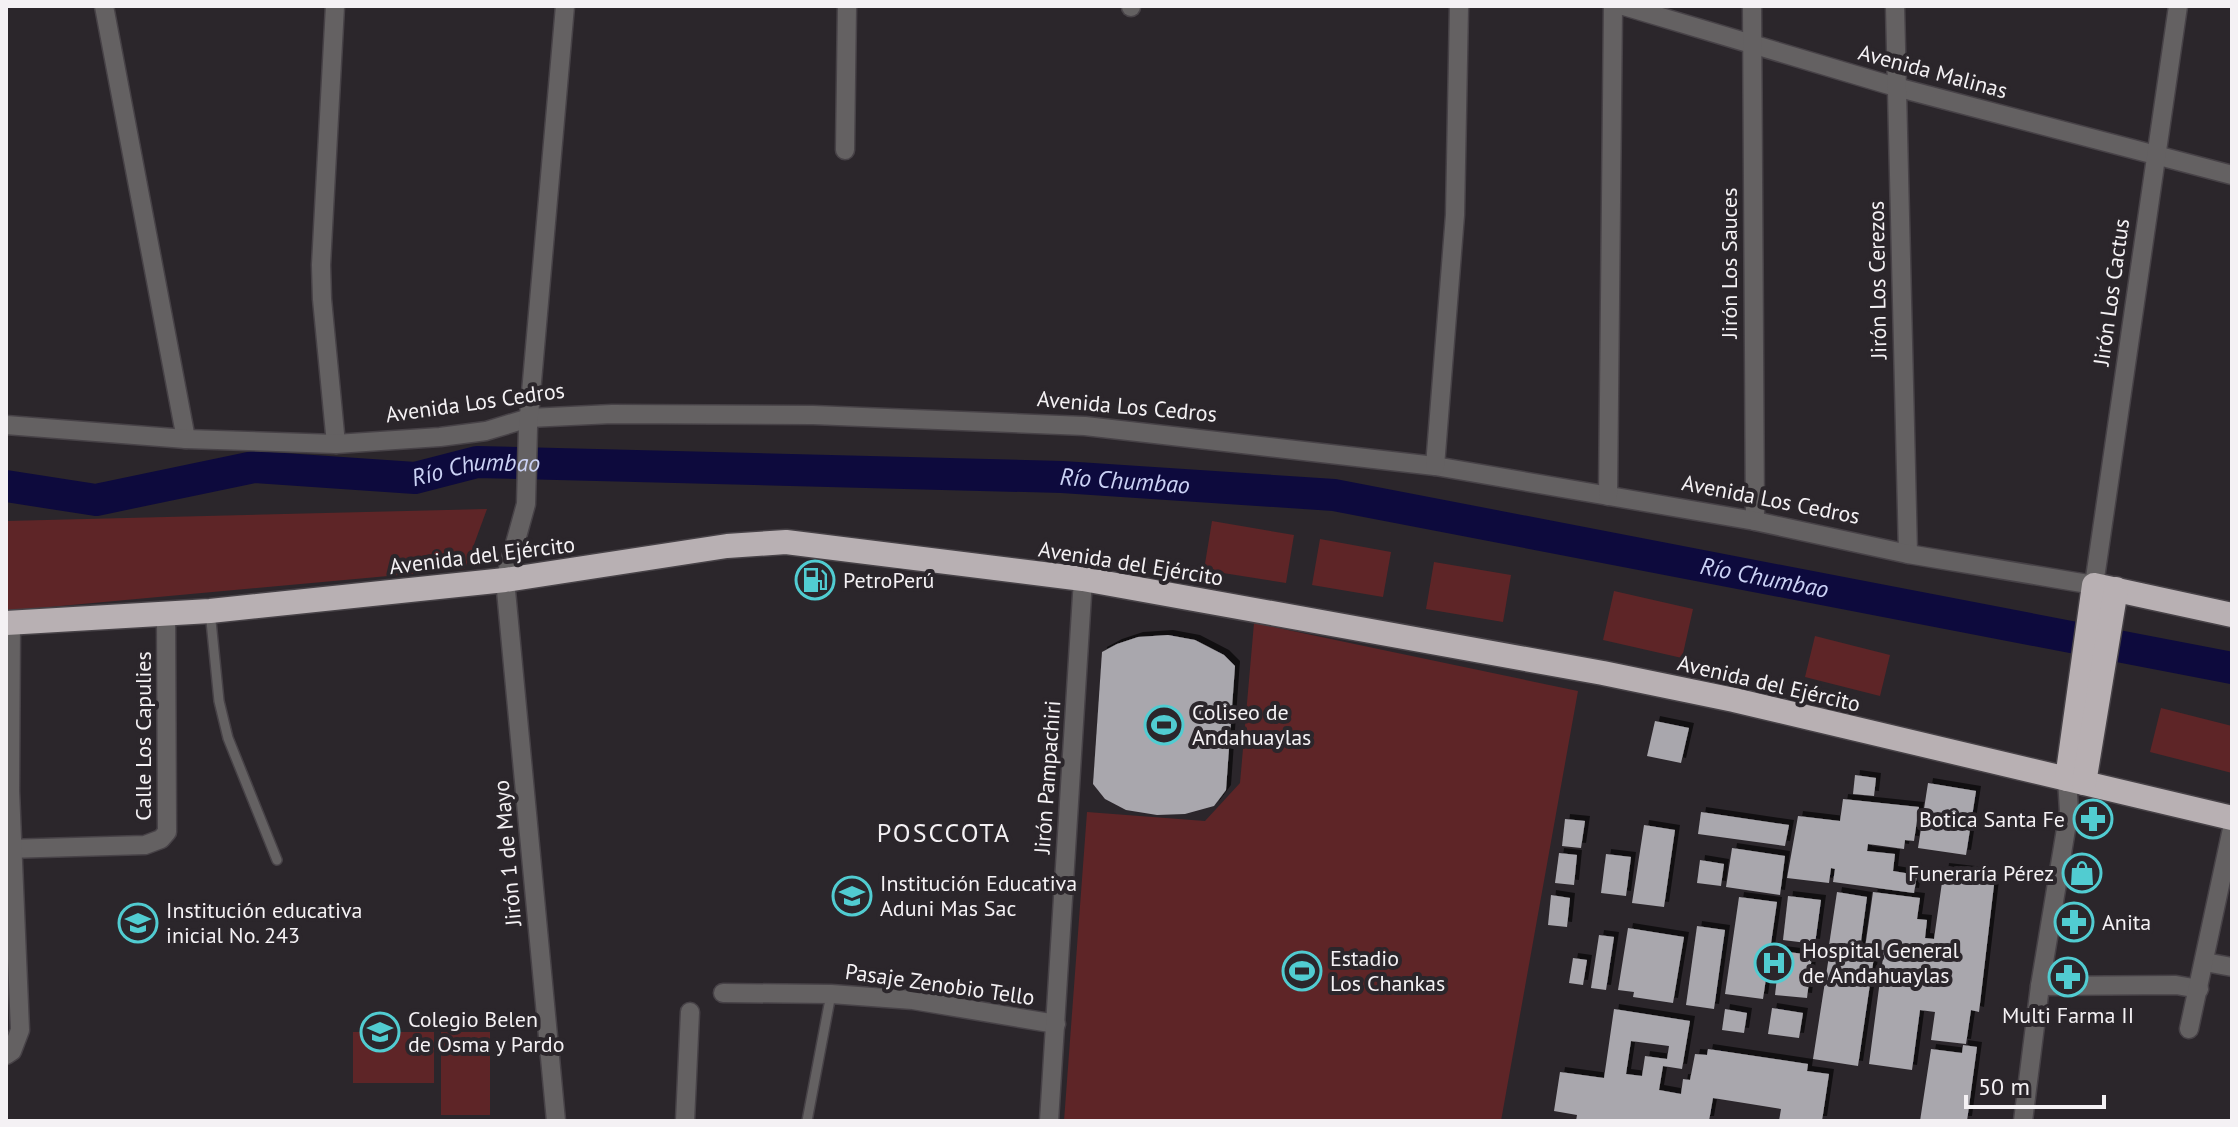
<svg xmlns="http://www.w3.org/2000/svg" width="2238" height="1127" viewBox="0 0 2238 1127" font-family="'PT Sans',sans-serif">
<defs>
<filter id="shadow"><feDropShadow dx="5" dy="-5" stdDeviation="0" flood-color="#0009"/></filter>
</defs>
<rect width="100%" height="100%" fill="#2b262b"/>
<g fill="#5e2527">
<path d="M487 509 465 569 6 611V521Z"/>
<path d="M1212 521 1294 535 1286 583 1204 570Z"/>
<path d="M1320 539 1391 552 1383 597 1312 585Z"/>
<path d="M1434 562 1511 575 1503 622 1426 609Z"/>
<path d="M1614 591 1693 609 1682 658 1603 640Z"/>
<path d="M1254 623 1578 691 1501 1121H1064L1087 812 1205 821 1240 783Z"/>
<path d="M1815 636 1890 655 1880 696 1805 677Z"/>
<path d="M2161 708 2232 726V773L2150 752Z"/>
<rect x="353" y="1032" width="81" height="51"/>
<rect x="441" y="1032" width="49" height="83"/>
</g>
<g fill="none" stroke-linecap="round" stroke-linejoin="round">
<path stroke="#0d0a3d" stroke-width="32" id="s1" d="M6 486 96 500 254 467 415 478 477 462 1062 477 1334 495 2232 668"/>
</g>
<g fill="#a9a7ad" fill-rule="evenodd" filter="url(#shadow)">
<path d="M1168 635 1195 640 1224 655 1235 666 1226 790 1214 806 1185 814 1157 815 1126 810 1105 799 1093 784 1102 652 1117 644 1138 637Z"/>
<path d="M1655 721 1689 728 1681 763 1647 756Z"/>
<path d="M1855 775 1876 778 1874 796 1853 794Z"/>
<path d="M1928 783 1976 791 1966 855 1918 848Z"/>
<path d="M1843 799 1919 807 1914 841 1905 840 1904 849 1868 844 1867 851 1895 854 1893 871 1917 875 1914 893 1833 882 1835 869 1831 868 1829 883 1787 878 1798 816 1840 821Z"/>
<path d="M1701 812 1789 825 1785 846 1698 834Z"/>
<path d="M1565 819 1585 821 1581 848 1562 846Z"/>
<path d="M1644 825 1675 830 1664 907 1632 903Z"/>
<path d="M1732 848 1785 856 1780 895 1726 887Z"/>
<path d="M1559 853 1577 855 1574 885 1555 883Z"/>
<path d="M1606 854 1631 857 1626 896 1601 893Z"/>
<path d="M1700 860 1724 864 1721 886 1697 883Z"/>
<path d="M1944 868 1988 873 1986 884 1994 885 1979 1012 1971 1010 1966 1044 1931 1040 1935 1012 1920 1010 1912 1070 1869 1064 1884 950 1865 948 1873 892 1920 898 1917 919 1927 920 1925 938 1934 939Z"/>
<path d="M1837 892 1867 897 1859 956 1828 952Z"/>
<path d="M1551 895 1570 898 1567 927 1548 925Z"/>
<path d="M1788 896 1821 900 1815 944 1783 940Z"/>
<path d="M1739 897 1777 902 1763 999 1725 994Z"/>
<path d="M1697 926 1725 930 1714 1009 1686 1005Z"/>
<path d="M1628 928 1684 937 1673 1003 1633 997 1634 992 1618 990Z"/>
<path d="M1599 935 1614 937 1606 990 1591 988Z"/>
<path d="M1780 951 1812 955 1807 998 1775 995Z"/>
<path d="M1860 955 1874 957 1858 1066 1813 1059 1829 956 1859 960Z"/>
<path d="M1573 958 1587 960 1583 985 1569 983Z"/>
<path d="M1772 1008 1803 1013 1799 1038 1768 1034Z"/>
<path d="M1614 1009 1690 1021 1682 1069 1663 1066 1659 1090 1681 1094 1683 1079 1690 1080 1695 1054 1707 1055 1708 1049 1808 1064 1807 1071 1829 1074 1822 1121H1779L1781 1109 1713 1098 1709 1121H1576L1577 1115 1554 1111 1560 1072 1604 1078ZM1631 1041 1669 1046 1667 1059 1645 1056 1642 1076 1626 1074Z"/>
<path d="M1725 1009 1747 1013 1744 1033 1722 1030Z"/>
<path d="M1963 1045 1977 1047 1967 1121H1920L1931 1049 1962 1053Z"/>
</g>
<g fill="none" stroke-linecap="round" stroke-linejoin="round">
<defs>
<g id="lane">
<path d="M210 611 219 701 228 738 277 860"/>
<path d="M807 1121 831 994"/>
</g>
<g id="street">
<path d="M104 6 186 439"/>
<path d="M335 6 321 265 322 299 336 444"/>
<path d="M1624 6 1896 87 2232 175"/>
<path d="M1752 6 1755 521"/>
<path d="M1895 6 1908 554"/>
<path d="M1131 7V6"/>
<path d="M845 150 847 6"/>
<path d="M6 425 186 439 336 444 440 437 486 431 529 418 612 414 813 415 1085 426 1435 466 1755 521 1908 554 2094 585 2178 6"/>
<path d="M1435 466 1455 215 1459 6"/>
<path d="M1608 496 1613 6"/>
<path d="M6 849 145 845 161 839 167 832 166 614"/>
<path d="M2205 962 2232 967"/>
<path d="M2040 986 2176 985 2199 989"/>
<path d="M723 993 831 994 913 1000 1056 1024"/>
<path d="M2189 1029 2232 829"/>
<path d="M6 1055 12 1051 20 1030 10 791 11 622"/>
<path d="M556 1121 505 580 526 504 528 427 565 6"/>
<path d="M685 1121 690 1012"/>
<path d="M1049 1121 1083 579"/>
<path d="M2023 1121 2040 986 2069 811 2067 779"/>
</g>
<g id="highway">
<path d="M6 623 210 611 505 580 727 546 786 542 1083 579 1603 673 1734 700 2232 818"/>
<path d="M2067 779 2094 585 2232 615"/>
<path d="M2084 783 2116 589"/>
</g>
</defs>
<use href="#lane" stroke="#474247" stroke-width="12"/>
<use href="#street" stroke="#474247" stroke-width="21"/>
<use href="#highway" stroke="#474247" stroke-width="27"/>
<use href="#lane" stroke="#646162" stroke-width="9"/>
<use href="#street" stroke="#646162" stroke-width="18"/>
<use href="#highway" stroke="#b8b0b3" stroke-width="24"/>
</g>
<defs>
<symbol id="fuel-ring" viewBox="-11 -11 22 22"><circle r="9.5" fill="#2b262b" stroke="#51ccd1" stroke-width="1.5"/><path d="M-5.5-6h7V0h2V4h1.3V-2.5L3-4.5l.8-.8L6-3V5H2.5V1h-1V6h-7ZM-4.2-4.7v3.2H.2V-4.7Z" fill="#51ccd1"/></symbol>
<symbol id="stadium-ring" viewBox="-11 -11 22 22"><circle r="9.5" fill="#2b262b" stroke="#51ccd1" stroke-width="1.5"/><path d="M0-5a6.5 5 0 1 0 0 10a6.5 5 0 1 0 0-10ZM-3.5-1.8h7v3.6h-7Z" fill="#51ccd1"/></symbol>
<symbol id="pharmacy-ring" viewBox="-11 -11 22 22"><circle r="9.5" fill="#2b262b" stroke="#51ccd1" stroke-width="1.5"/><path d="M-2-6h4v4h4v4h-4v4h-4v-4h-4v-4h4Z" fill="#51ccd1"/></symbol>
<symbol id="shop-ring" viewBox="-11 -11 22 22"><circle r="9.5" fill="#2b262b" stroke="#51ccd1" stroke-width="1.5"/><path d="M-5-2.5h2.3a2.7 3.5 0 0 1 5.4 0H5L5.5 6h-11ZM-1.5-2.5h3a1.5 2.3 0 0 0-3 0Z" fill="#51ccd1"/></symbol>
<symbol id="school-ring" viewBox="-11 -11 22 22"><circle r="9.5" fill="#2b262b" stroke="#51ccd1" stroke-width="1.5"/><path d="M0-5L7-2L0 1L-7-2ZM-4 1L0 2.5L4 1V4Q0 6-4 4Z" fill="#51ccd1"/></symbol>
<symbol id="hospital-ring" viewBox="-11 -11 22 22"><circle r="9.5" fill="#2b262b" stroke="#51ccd1" stroke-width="1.5"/><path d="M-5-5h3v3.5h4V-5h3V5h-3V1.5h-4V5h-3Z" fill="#51ccd1"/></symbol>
</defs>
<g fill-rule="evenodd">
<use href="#fuel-ring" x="793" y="558" width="44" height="44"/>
<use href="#stadium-ring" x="1142" y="703" width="44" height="44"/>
<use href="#pharmacy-ring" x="2071" y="797" width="44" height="44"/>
<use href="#shop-ring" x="2060" y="851" width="44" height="44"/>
<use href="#school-ring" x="830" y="874" width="44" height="44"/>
<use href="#pharmacy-ring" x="2052" y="900" width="44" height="44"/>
<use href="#school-ring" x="116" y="901" width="44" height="44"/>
<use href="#hospital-ring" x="1752" y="941" width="44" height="44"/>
<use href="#stadium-ring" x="1280" y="949" width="44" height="44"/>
<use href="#pharmacy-ring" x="2046" y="955" width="44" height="44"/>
<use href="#school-ring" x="358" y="1010" width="44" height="44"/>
</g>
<g text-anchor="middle" stroke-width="8" stroke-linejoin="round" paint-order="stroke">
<g font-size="22" fill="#f4f1f4" stroke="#2b262b">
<text transform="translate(1933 71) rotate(15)" y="8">Avenida Malinas</text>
<text transform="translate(1729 263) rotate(-90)" y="8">Jirón Los Sauces</text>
<text transform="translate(1877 280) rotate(-91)" y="8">Jirón Los Cerezos</text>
<text transform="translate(2111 292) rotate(-82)" y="8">Jirón Los Cactus</text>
<text transform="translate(475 402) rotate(-8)" y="8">Avenida Los Cedros</text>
<text transform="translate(1127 406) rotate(5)" y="8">Avenida Los Cedros</text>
<text transform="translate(1771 499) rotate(11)" y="8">Avenida Los Cedros</text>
<text transform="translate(482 555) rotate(-7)" y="8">Avenida del Ejército</text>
<text transform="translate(1131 563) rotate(9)" y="8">Avenida del Ejército</text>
<text transform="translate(1769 683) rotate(13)" y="8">Avenida del Ejército</text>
<text transform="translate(143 736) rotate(-90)" y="8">Calle Los Capulies</text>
<text transform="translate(1047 777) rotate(-86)" y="8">Jirón Pampachiri</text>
<text transform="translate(507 853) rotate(-95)" y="8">Jirón 1 de Mayo</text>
<text transform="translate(940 984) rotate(8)" y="8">Pasaje Zenobio Tello</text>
</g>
<g font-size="22" fill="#f4f1f4" stroke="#2b262b" text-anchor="start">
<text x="843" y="588">PetroPerú</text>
<text x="1192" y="720">Coliseo de<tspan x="1192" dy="25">Andahuaylas</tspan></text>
<text x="2065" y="827" text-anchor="end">Botica Santa Fe</text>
<text x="2054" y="881" text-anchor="end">Funeraría Pérez</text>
<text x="880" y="891">Institución Educativa<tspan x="880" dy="25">Aduni Mas Sac</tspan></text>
<text x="166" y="918">Institución educativa<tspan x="166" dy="25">inicial No. 243</tspan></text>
<text x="2102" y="930">Anita</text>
<text x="1802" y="958">Hospital General<tspan x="1802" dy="25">de Andahuaylas</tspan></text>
<text x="1330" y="966">Estadio<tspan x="1330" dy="25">Los Chankas</tspan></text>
<text x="2068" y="1023" text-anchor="middle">Multi Farma II</text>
<text x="408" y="1027">Colegio Belen<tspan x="408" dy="25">de Osma y Pardo</tspan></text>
</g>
<g font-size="24" font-style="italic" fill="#cbd2f5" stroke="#2b262b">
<text dy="8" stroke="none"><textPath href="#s1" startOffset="476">Río Chumbao</textPath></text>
<text dy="8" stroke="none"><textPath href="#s1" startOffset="1126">Río Chumbao</textPath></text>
<text dy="8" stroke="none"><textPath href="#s1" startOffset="1774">Río Chumbao</textPath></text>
</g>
<g font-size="26" letter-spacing="2" fill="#f4f1f4" stroke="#2b262b">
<text x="944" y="842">POSCCOTA</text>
</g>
</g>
<rect width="2238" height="1127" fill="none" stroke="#f4f1f4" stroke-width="16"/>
<path d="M1966 1095v12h138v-12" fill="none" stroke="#f4f1f4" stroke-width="4"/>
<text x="1978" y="1095" font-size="24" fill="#f4f1f4" stroke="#2b262b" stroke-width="6" paint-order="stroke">50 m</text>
</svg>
